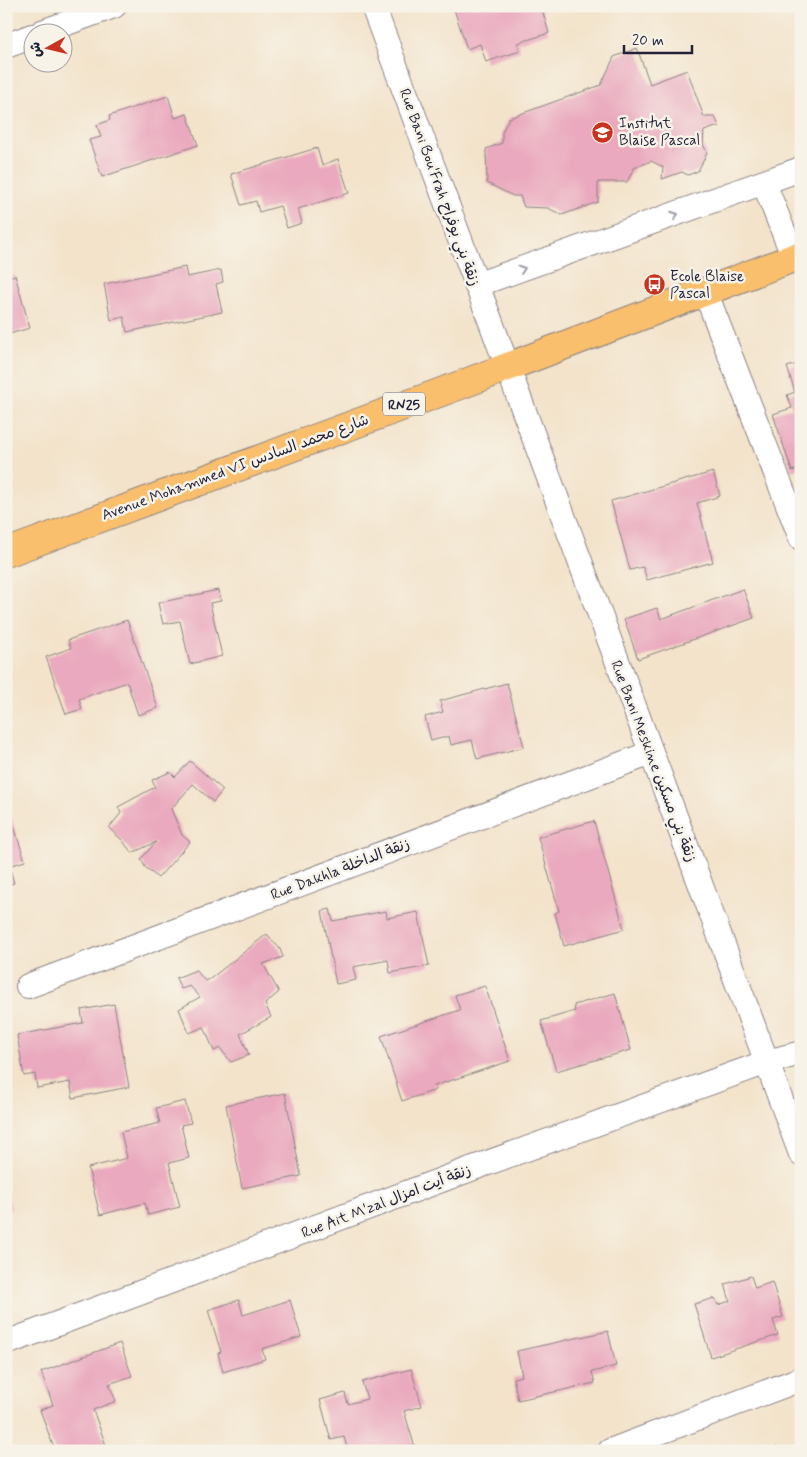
<svg xmlns="http://www.w3.org/2000/svg" width="807" height="1457" viewBox="0 0 807 1457" font-family="Mynerve,'Playpen Sans Arabic',sans-serif">
<rect width="100%" height="100%" fill="#f7f3e8"/>
<filter id="ink" filterUnits="userSpaceOnUse"><feTurbulence type="fractalNoise" baseFrequency=".02" numOctaves="2"/><feDisplacementMap in="SourceGraphic" scale="10" xChannelSelector="R" yChannelSelector="G"/><feConvolveMatrix kernelMatrix="1 2 1 2 8 2 1 2 1" color-interpolation-filters="sRGB"/></filter>
<filter id="wash" filterUnits="userSpaceOnUse"><feTurbulence type="fractalNoise" baseFrequency=".0096" numOctaves="4" result="noise"/><feDisplacementMap in="SourceGraphic" scale="20" xChannelSelector="R" yChannelSelector="G"/><feGaussianBlur stdDeviation="1.12" result="paint"/><feColorMatrix in="noise" values="0 0 0 0 0 0 0 0 0 0 0 0 0 0 0 0 0 1.4 0 .05"/><feComposite in="paint" operator="in"/></filter>
<g filter="url(#wash)">
<rect width="100%" height="100%" fill="#f3e3cb"/>
<g id="blocks">
<g fill="#eaa9be">
<path d="M453 6H541L549 33 518 43 520 51 486 62 480 44 467 49Z"/>
<path d="M637 48 650 84 687 70 704 117H715L719 126 704 131 703 144 707 153 698 171 688 175 682 172 662 179 663 167 651 161 634 168 627 182H598V202L562 215 548 208 524 207 520 196H513L487 183 486 149 502 143V132L509 118 601 85 614 57Z"/>
<path d="M168 96 175 118 187 114 198 145 102 177 89 140 101 137 97 125 110 120 109 116Z"/>
<path d="M317 148 322 165 338 159 349 193 298 209 302 223 287 228 280 206 259 212 256 201 241 205 231 174Z"/>
<path d="M185 267 187 277 221 270 223 282 216 284 222 312 127 332 124 317 111 320 104 284Z"/>
<path d="M15 275 30 328 6 335V278Z"/>
<path d="M801 363V468L792 471 773 414 792 408 787 395 795 392 787 367Z"/>
<path d="M713 472 720 496 697 503 713 562 647 580 643 567 630 570 611 501Z"/>
<path d="M743 589 754 618 638 659 624 619 657 608 661 619Z"/>
<path d="M218 590 221 601 210 603 222 656 190 664 180 621 163 624 158 603Z"/>
<path d="M127 620 158 708 138 715 127 682 79 699 82 709 66 714 46 657 71 648 68 640Z"/>
<path d="M507 683 524 747 477 759 472 740 451 745 449 736 431 741 425 717 443 712 440 701Z"/>
<path d="M190 761 223 790 213 802 193 784 171 809 182 835 190 842 158 878 145 867 141 859 156 842 132 853 122 840 109 828 121 813 118 807 155 787 152 780 170 772 175 777Z"/>
<path d="M6 801 25 861 9 866 14 883 6 885Z"/>
<path d="M594 821 624 929 564 946 555 913 559 911 538 837Z"/>
<path d="M330 909 333 921 386 911 387 918 418 912 429 966 390 973 388 960 353 967 356 980 336 984 322 911Z"/>
<path d="M267 934 280 949 283 957 263 964 279 992 265 1004 271 1017 240 1034 249 1055 231 1062 220 1048 214 1051 204 1027 189 1033 179 1009 200 997 190 986 181 989 176 978 196 970 205 981 210 979Z"/>
<path d="M485 986 510 1061 434 1086 436 1090 402 1101 381 1036 460 1010 455 995Z"/>
<path d="M615 993 631 1050 556 1071 541 1021 575 1011 574 1005Z"/>
<path d="M114 1004 129 1087 73 1098 70 1082 37 1088 35 1074 24 1076 17 1035 83 1023 81 1010Z"/>
<path d="M285 1093 301 1176 242 1188 226 1105Z"/>
<path d="M185 1101 191 1123 181 1125 189 1158 169 1163 180 1207 148 1215 145 1203 100 1215 88 1168 127 1158 121 1132 160 1123 156 1108Z"/>
<path d="M6 1189 11 1209 6 1210Z"/>
<path d="M751 1276 755 1288 772 1282 783 1317 773 1320 778 1335 711 1357 694 1304 715 1298 718 1305 730 1301 725 1284Z"/>
<path d="M239 1300 243 1315 290 1300 301 1337 262 1349 265 1359 223 1372 218 1353 221 1352 208 1310Z"/>
<path d="M608 1331 616 1366 592 1372 595 1383 518 1400 513 1378 522 1376 517 1351Z"/>
<path d="M120 1343 132 1376 109 1384 116 1401 93 1410 107 1448 100 1451H55L40 1410 53 1405 41 1372Z"/>
<path d="M411 1369 422 1406 404 1411 416 1451H348L344 1437 331 1440 320 1400 345 1393 348 1404 367 1399 362 1382Z"/>
<path d="M777 1447 778 1451H764V1450Z"/>
</g>
</g>
</g>
<g filter="url(#ink)">
<use href="#blocks" fill-opacity="0" stroke="#8a8283" stroke-width="1"/>
<g fill="none" stroke-linecap="round" stroke-linejoin="round">
<defs>
<g id="minor">
<path d="M373 6 801 1154"/>
<path d="M42 32 114 6"/>
<path d="M6 46 32 36"/>
<path d="M764 183 794 258"/>
<path d="M476 285 801 169"/>
<path d="M705 291 801 538"/>
<path d="M28 986 651 753"/>
<path d="M6 1343 468 1170 767 1062 801 1053"/>
<path d="M610 1451 801 1379"/>
</g>
<path id="major" d="M6 553 463 384 801 255"/>
</defs>
<use href="#minor" stroke="#8a8283" stroke-width="26"/>
<use href="#major" stroke="#8a8283" stroke-width="30"/>
<use href="#minor" stroke="#fff" stroke-width="24"/>
<use href="#major" stroke="#f9bf6d" stroke-width="28"/>
</g>
<defs><path id="oneway-chevron" d="M-2-3.5L2.5 0L-2 3.5" fill="none" stroke-width="1.6" stroke-linecap="round" stroke-linejoin="round" transform="scale(1.25)"/></defs>
<g stroke="#9c9ca7">
<use href="#oneway-chevron" transform="translate(675 215) rotate(-20)"/>
<use href="#oneway-chevron" transform="translate(522 269) rotate(-20)"/>
</g>
</g>
<defs>
<symbol id="school-disc" viewBox="-11 -11 22 22"><circle r="9.5" fill="#c8321e" stroke="#f7f3e8"/><path d="M0-5L7-2L0 1L-7-2ZM-4 1L0 2.5L4 1V4Q0 6-4 4Z" fill="#fff"/></symbol>
<symbol id="bus-disc" viewBox="-11 -11 22 22"><circle r="9.5" fill="#c8321e" stroke="#f7f3e8"/><path d="M-5-6H5V4H4V6H2V4H-2V6H-4V4H-5ZM-3.5-4V0h7V-4ZM-3.5 1.2v1.5H-2V1.2ZM2 1.2v1.5H3.5V1.2Z" fill="#fff"/></symbol>
</defs>
<g fill-rule="evenodd">
<use href="#school-disc" x="590" y="120" width="25" height="25"/>
<use href="#bus-disc" x="642" y="272" width="25" height="25"/>
</g>
<g text-anchor="middle" stroke-width="5" stroke-linejoin="round" paint-order="stroke">
<rect fill="#f7f3e8" stroke="#62616f" stroke-width="1" x="383" y="392.5" width="42" height="23" rx="4"/>
<g font-size="14" font-weight="bold" fill="#22223b">
<text x="404" y="409">RN25</text>
</g>
<g font-size="15" fill="#22223b" stroke="#f7f3e8" text-anchor="start">
<text x="619" y="128">Institut<tspan x="619" dy="17">Blaise Pascal</tspan></text>
<text x="670" y="281">Ecole Blaise<tspan x="670" dy="17">Pascal</tspan></text>
</g>
<g font-size="15" fill="#22223b" stroke="#f7f3e8">
<text transform="translate(440 187) rotate(70)" y="5">Rue Bani Bou'Frah زنقة بني بوفراح</text>
<text transform="translate(235 467) rotate(-20)" y="5">Avenue Mohammed VI شارع محمد السادس</text>
<text transform="translate(654 761) rotate(69)" y="5">Rue Bani Meskine زنقة بني مسكين</text>
<text transform="translate(340 869) rotate(-21)" y="5">Rue Dakhla زنقة الداخلة</text>
<text transform="translate(386 1201) rotate(-21)" y="5">Rue Ait M'zal زنقة أيت امزال</text>
</g>
</g>
<rect width="807" height="1457" fill="none" stroke="#f7f3e8" stroke-width="25"/>
<g transform="translate(48 48) rotate(262)"><circle r="24" fill="#f7f3e8" stroke="#a29fa3"/>
<path d="M0-4L9 19L0 12L-9 19Z" fill="#c8321e"/>
<text y="-8" font-size="14" font-weight="bold" text-anchor="middle" fill="#22223b">ش</text>
</g>
<path d="M624 45v8h68v-8" fill="none" stroke="#22223b" stroke-width="2.5"/>
<text x="632" y="45" font-size="15" fill="#22223b" stroke="#f7f3e8" stroke-width="4" paint-order="stroke">20 m</text>
</svg>
